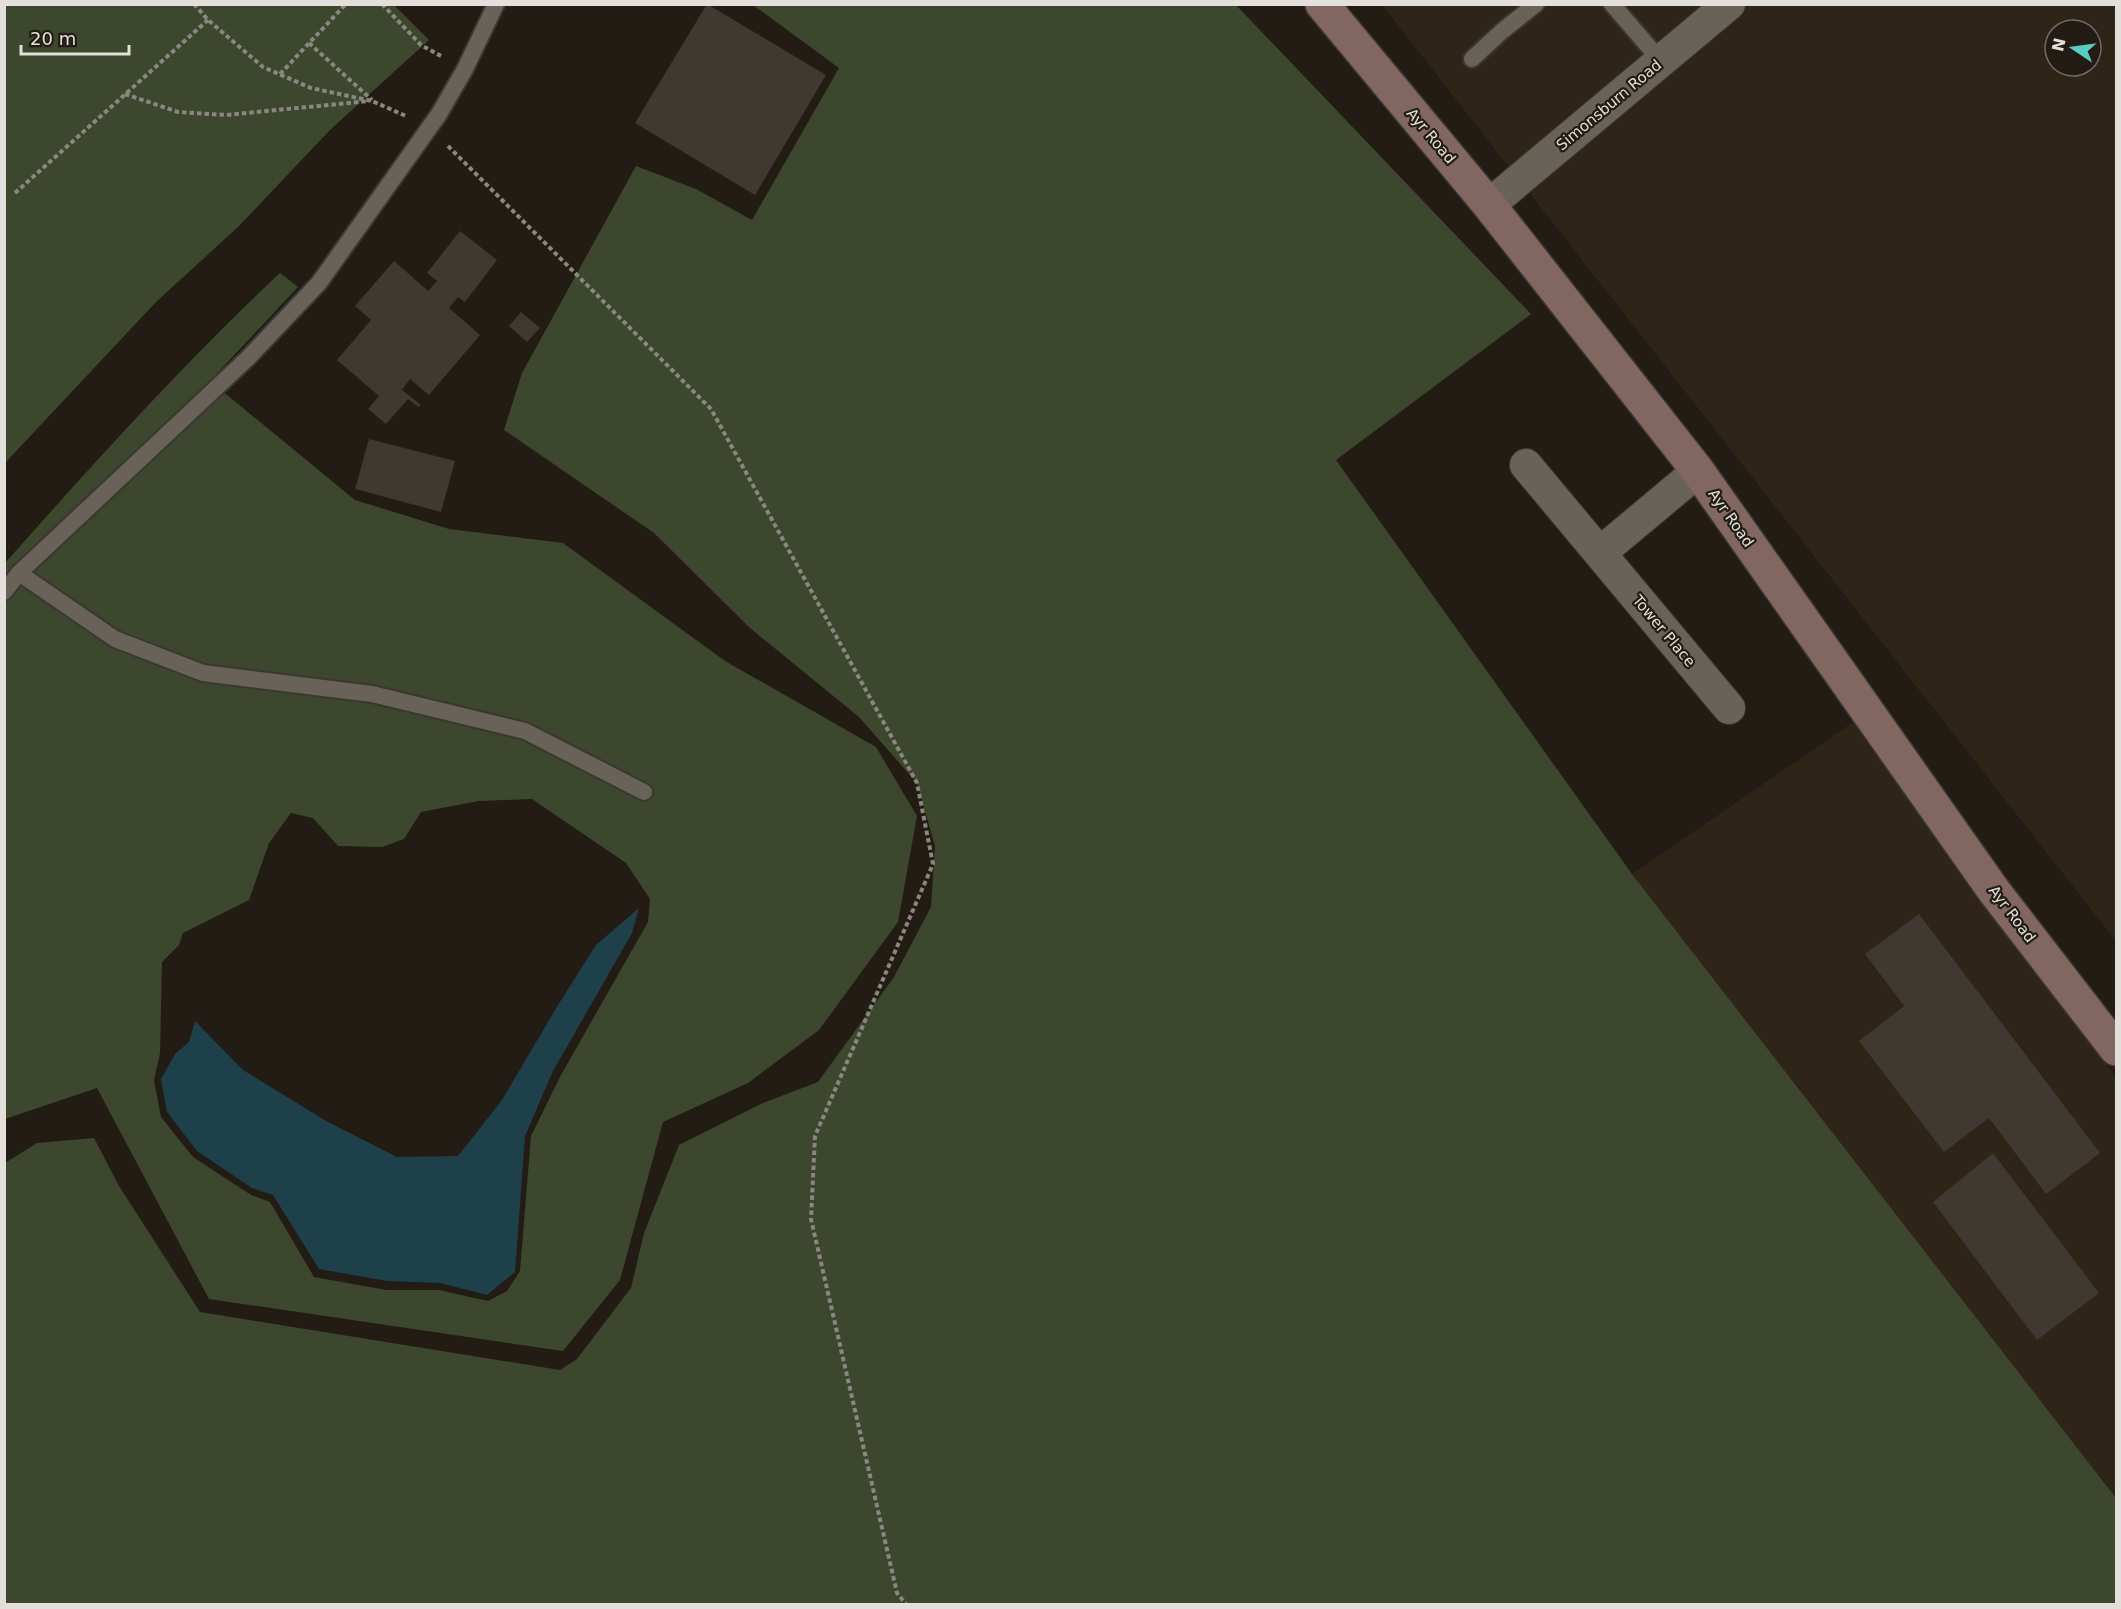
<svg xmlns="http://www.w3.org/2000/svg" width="2121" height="1609" viewBox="0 0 2121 1609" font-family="'DejaVu Sans',sans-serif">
<rect width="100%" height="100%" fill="#221c15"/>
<g fill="#2e2518" fill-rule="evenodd">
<path d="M1382 5H2116V941ZM2055 30H2091V66H2055Z"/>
<path d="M1855 721 2116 1078V1498L1632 874Z"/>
</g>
<g fill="#3c472e" fill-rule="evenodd">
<path d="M5 4 394 5 429 40 330 130 238 227 156 302 5 463Z"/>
<path d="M753 5H1236L1531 314 1336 460 1632 874 2116 1498V1604H5V1163L37 1143 94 1138 119 1186 200 1312 560 1370 577 1359 631 1288 644 1233 679 1145 763 1103 818 1082 894 977 931 907 935 846 917 783 859 717 750 628 654 533 504 430 522 373 636 166 696 189 752 220 839 68Z"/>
<path d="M280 273 298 287 210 381 355 500 449 529 563 543 725 661 876 747 917 816 898 922 819 1030 748 1083 663 1122 620 1280 563 1351 209 1299 97 1088 5 1119V563C93 464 183 364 280 273ZM532 799 626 863 650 899 648 922 561 1075 531 1136 520 1271 507 1291 488 1301 439 1290H386L314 1277 270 1202 251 1195 193 1157 161 1117 154 1080 160 1053 162 962 179 945 183 933 249 900 269 843 291 813 313 818 338 846 382 847 404 839 421 812 479 801Z"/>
</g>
<path fill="#1e404b" d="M639 908 632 933 553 1071 525 1136 515 1272 487 1295 440 1283 387 1281 319 1269 273 1195 252 1188 197 1151 167 1112 161 1079 175 1054 189 1042 195 1021 243 1070 328 1122 397 1157 458 1156 502 1100 558 1005 596 945Z"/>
<g fill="#3f3931">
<path d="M707 4 826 75 755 195 635 123Z"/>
<path d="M460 231 497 260 465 302 458 297 449 308 480 335 429 395 410 379 402 390 421 405 418 407 408 399 386 424 368 409 379 396 337 360 371 320 355 306 394 261 428 291 437 281 427 273Z"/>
<path d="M521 312 540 328 527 342 509 326Z"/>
<path d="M369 439 455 461 441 512 355 489Z"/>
<path d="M1919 914 2100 1153 2046 1194 1989 1118 1944 1152 1859 1041 1904 1006 1865 954Z"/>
<path d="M1993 1153 2099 1293 2037 1340 1933 1202Z"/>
</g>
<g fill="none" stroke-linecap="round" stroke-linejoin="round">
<defs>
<g id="lane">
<path d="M1612 4 1661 61"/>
<path d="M1472 59 1501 32 1536 4"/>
<path d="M19 573 115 639 203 673 372 694 525 731 644 792"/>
<path d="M4 592 19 573 248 358 319 283 439 114 465 69 496 4"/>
</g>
<g id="street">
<path d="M1489 205 1729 4"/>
<path d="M1526 465 1729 708"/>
<path d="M1600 553 1698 471"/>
</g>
<path id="secondary" d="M1322 4 1489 205 1698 471 1994 891 2116 1049"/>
</defs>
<use href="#lane" stroke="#3b3732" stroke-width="20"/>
<use href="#street" stroke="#3b3732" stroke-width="34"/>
<use href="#secondary" stroke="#3b3732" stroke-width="36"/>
<g stroke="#8b8680" stroke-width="4" stroke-dasharray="4.5 3" stroke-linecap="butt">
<path d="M194 4 208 20 263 67 311 88 372 101 406 116"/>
<path d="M382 4 421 45 441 56"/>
<path d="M309 43 372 100"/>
<path d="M280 74 345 5"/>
<path d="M125 94 178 112 226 115 369 101"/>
<path d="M448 146 711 409 917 783 933 864 815 1136 811 1219 897 1593 906 1604"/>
<path d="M15 193 208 20"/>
</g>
<use href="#lane" stroke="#696259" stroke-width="16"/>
<use href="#street" stroke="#696259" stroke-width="32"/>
<use href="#secondary" stroke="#816760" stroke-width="33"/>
</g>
<g text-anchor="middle" stroke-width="4.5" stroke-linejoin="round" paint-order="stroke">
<g font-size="15" fill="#e3dfda" stroke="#221c15">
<text transform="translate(1609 105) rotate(-40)" y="5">Simonsburn Road</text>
<text transform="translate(1431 136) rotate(50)" y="5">Ayr Road</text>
<text transform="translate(1731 518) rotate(55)" y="5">Ayr Road</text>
<text transform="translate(1664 631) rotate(50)" y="5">Tower Place</text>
<text transform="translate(2012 914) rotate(53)" y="5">Ayr Road</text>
</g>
</g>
<rect width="2121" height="1609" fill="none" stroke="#e3dfda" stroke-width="12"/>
<g transform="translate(2073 48) rotate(283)"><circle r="28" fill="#221c15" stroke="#6f6a64" stroke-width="1.5"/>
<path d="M0-4.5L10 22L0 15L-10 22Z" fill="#56cec4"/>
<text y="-9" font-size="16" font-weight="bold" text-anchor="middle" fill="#e3dfda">N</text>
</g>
<path d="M21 45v9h108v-9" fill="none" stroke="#e3dfda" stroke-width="3"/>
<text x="30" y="45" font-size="18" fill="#e3dfda" stroke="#221c15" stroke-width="4.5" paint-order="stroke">20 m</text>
</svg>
